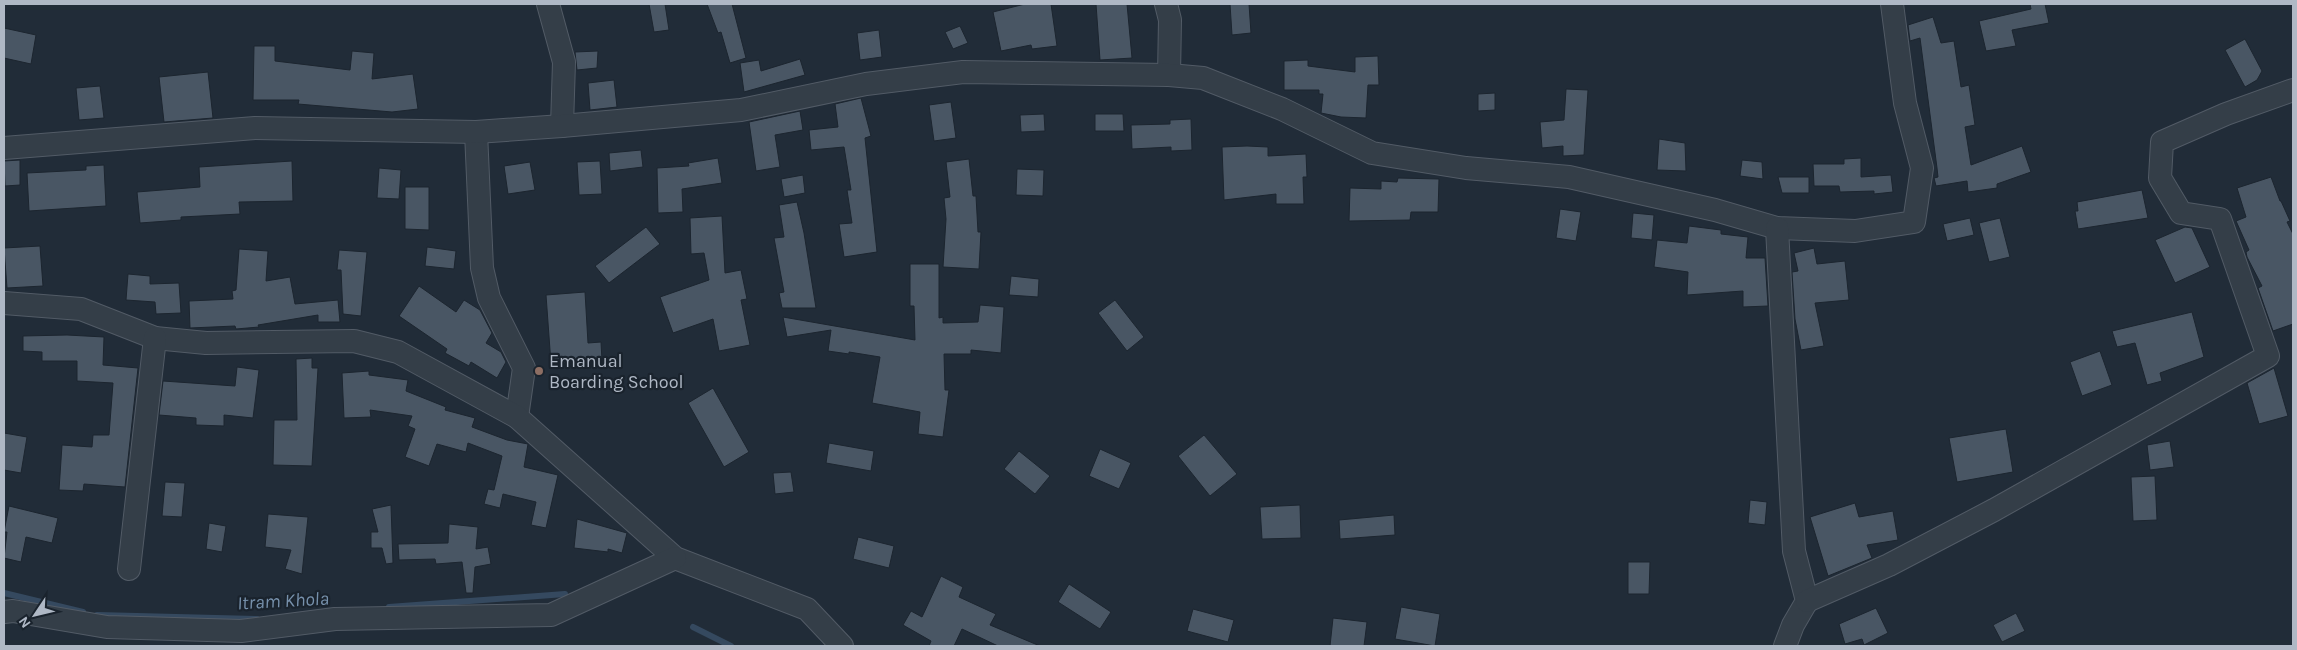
<svg xmlns="http://www.w3.org/2000/svg" width="2297" height="650" viewBox="0 0 2297 650" font-family="Karla,sans-serif">
<rect width="100%" height="100%" fill="#212c38"/>
<g fill="none" stroke-linecap="round" stroke-linejoin="round">
<g stroke="#35495f" stroke-width="6">
<path d="M4 593 83 612"/>
<path d="M389 607 565 594"/>
<path d="M97 615 257 619"/>
<path d="M693 627 731 646"/>
</g>
</g>
<g fill="#495664" stroke="#1c252f">
<path d="M649 4H665L669 30 654 32Z"/>
<path d="M707 4H732L746 58 730 63 721 32 718 33Z"/>
<path d="M1025 4H1051L1057 46 1032 49 1031 45 1001 51 993 12Z"/>
<path d="M1096 4H1127L1132 58 1100 60Z"/>
<path d="M1230 4H1249L1251 33 1232 35Z"/>
<path d="M2030 4H2045L2049 23 2012 30 2016 46 1986 51 1979 21 2031 9Z"/>
<path d="M1933 17 1941 43 1954 41 1961 87 1969 85 1975 125 1965 127 1971 165 2022 146 2031 172 1997 184V188L1968 192 1967 181 1936 186 1934 178 1938 177 1937 168 1920 38 1910 41 1908 25Z"/>
<path d="M960 26 968 43 953 49 945 32Z"/>
<path d="M4 28 36 35 31 64 4 58Z"/>
<path d="M879 30 882 57 860 60 857 33Z"/>
<path d="M2245 39 2262 71 2257 80 2245 87 2225 50Z"/>
<path d="M254 46H275V61L350 70 352 51 374 53 372 79 413 74 418 109 392 112 298 104 299 100H253Z"/>
<path d="M598 51 597 68 577 70 575 52Z"/>
<path d="M1378 56 1379 85H1368L1366 118 1341 117 1321 113 1323 94H1319V90H1284V61L1308 60V66L1355 72V57Z"/>
<path d="M800 59 805 75 744 92 740 63 759 60 761 71Z"/>
<path d="M208 72 213 118 164 122 159 77Z"/>
<path d="M614 80 617 107 590 110 588 83Z"/>
<path d="M100 86 104 118 79 120 76 88Z"/>
<path d="M1566 89 1588 90 1584 155 1563 156V146L1542 148 1540 122 1564 120Z"/>
<path d="M1495 93V110L1478 111V94Z"/>
<path d="M861 98 871 136 865 138 877 252 844 257 839 224 852 223 847 190H851L844 147 811 150 809 130 838 127 835 104Z"/>
<path d="M951 102 956 138 934 141 929 105Z"/>
<path d="M800 111 803 130 775 135 780 167 756 171 749 122Z"/>
<path d="M1044 114 1045 131 1021 132 1020 115Z"/>
<path d="M1095 114H1123L1124 131H1095Z"/>
<path d="M1191 119 1192 150 1171 151V147L1132 149 1131 125 1170 124V120Z"/>
<path d="M1659 139 1685 143 1686 171 1657 170Z"/>
<path d="M1247 146 1268 147V156L1306 154 1307 177H1303L1304 204H1276V194L1224 200 1222 147Z"/>
<path d="M641 150 643 167 610 171 609 153Z"/>
<path d="M718 158 722 183 682 189 683 212 658 213 657 168 689 166 688 163Z"/>
<path d="M1861 158V177L1891 175 1893 192 1874 194V191L1840 192 1839 186H1814L1813 164H1844V159Z"/>
<path d="M969 159 973 196H976L978 232H981L979 269 943 267 946 219 944 198 950 197 946 162Z"/>
<path d="M20 160V185L5 186 4 161Z"/>
<path d="M1742 160 1762 162 1763 179 1740 176Z"/>
<path d="M292 161 293 201 239 202 240 214 181 217V220L140 223 137 192 200 187 199 167Z"/>
<path d="M600 161 602 194 579 195 577 162Z"/>
<path d="M530 162 535 190 508 194 504 166Z"/>
<path d="M104 165 106 206 29 211 27 173 86 170V166Z"/>
<path d="M379 168 401 170 399 199 377 198Z"/>
<path d="M1017 169 1044 170 1043 196 1016 195Z"/>
<path d="M803 175 805 193 784 197 781 179Z"/>
<path d="M1778 177H1809V193H1782Z"/>
<path d="M2271 177 2280 201H2281L2290 221 2287 222 2293 234V324L2273 331 2258 288 2262 286 2247 257 2246 252 2249 250 2236 221 2246 217 2237 188Z"/>
<path d="M1398 178 1439 179 1438 212H1411L1410 220 1349 221 1350 188 1381 189V181L1397 182Z"/>
<path d="M405 187H429V230L405 229Z"/>
<path d="M2142 190 2148 218 2078 229 2075 211H2078L2077 202Z"/>
<path d="M797 202 804 233 816 308H782L779 293 784 292 774 238 784 237 779 205Z"/>
<path d="M1560 209 1581 212 1576 241 1556 238Z"/>
<path d="M1633 213 1654 215 1652 240 1631 238Z"/>
<path d="M722 216 725 273 741 270 747 299 741 300 750 345 719 351 713 319 673 333 660 297 709 280 704 253 691 254 690 218Z"/>
<path d="M1970 218 1974 235 1947 241 1943 224Z"/>
<path d="M2000 218 2010 257 1989 262 1979 223Z"/>
<path d="M1689 226 1721 230V234L1748 237 1746 258H1765L1768 306 1743 307V291L1687 295 1688 272 1654 267 1657 240 1687 243Z"/>
<path d="M646 227 660 244 609 283 595 266Z"/>
<path d="M2185 227 2192 228 2210 267 2175 283 2155 240Z"/>
<path d="M40 246 43 286 7 288 4 248Z"/>
<path d="M427 247 456 251 454 269 425 266Z"/>
<path d="M1814 248 1817 264 1845 261 1849 300 1815 303 1824 346 1801 350 1795 319 1792 272 1798 271 1794 253Z"/>
<path d="M239 249 268 251 266 281 290 277 295 304 338 300 340 322H318V315L258 325 259 327 236 329 235 326 190 328 189 301 233 299 232 291 236 290Z"/>
<path d="M339 250 367 252 361 316 343 314 341 270H337Z"/>
<path d="M910 264H939V318L943 317V323L978 322 980 305 1004 307 1001 353 971 350V354H944L945 390H949L943 437 918 434 920 412 872 403 880 357 849 352V354L828 351 831 330 787 337 783 317 915 340 914 306H910Z"/>
<path d="M128 274 150 276V284L179 283 181 313 156 314 155 302 126 300Z"/>
<path d="M1011 276 1039 279 1038 297 1009 295Z"/>
<path d="M419 286 456 312 464 300 480 310 492 333 486 343 501 352 506 362 497 378 471 362 469 366 445 353 447 349 399 316Z"/>
<path d="M585 292 588 343 601 342 602 361 551 364 546 295Z"/>
<path d="M1115 300 1144 337 1127 351 1098 313Z"/>
<path d="M2192 312 2204 357 2160 373 2162 381 2147 385 2135 343 2117 347 2112 331Z"/>
<path d="M67 335 104 337 103 365 138 368 125 487 84 484 83 491 59 490 62 445 92 447 93 435H109L113 383 77 381V361H42V352L23 351V336Z"/>
<path d="M2100 351 2112 385 2082 396 2070 362Z"/>
<path d="M312 358V368H318L312 466 273 465 274 420H297L296 359Z"/>
<path d="M237 367 259 370 253 418 224 415V426L196 425V418L159 415 163 381 235 386Z"/>
<path d="M2274 368 2288 416 2259 424 2247 383Z"/>
<path d="M369 371V375L408 380 406 391 446 407 445 410 475 418 472 427 507 440 528 444 524 467 558 475 546 528 531 525 536 502 503 494 500 508 484 504 488 489 494 490 502 456 468 443 466 452 437 444 429 466 405 457 415 429 408 426 412 416 370 410 371 417 344 418 342 373Z"/>
<path d="M713 388 749 452 724 467 688 403Z"/>
<path d="M2006 429 2013 472 1957 482 1949 438Z"/>
<path d="M4 433 27 437 21 473 4 470Z"/>
<path d="M1204 435 1237 474 1210 496 1178 456Z"/>
<path d="M2170 441 2174 467 2150 470 2147 445Z"/>
<path d="M829 443 874 451 871 471 826 463Z"/>
<path d="M1100 449 1131 463 1119 489 1089 476Z"/>
<path d="M1019 451 1050 476 1035 494 1004 469Z"/>
<path d="M791 472 794 492 775 494 773 473Z"/>
<path d="M2155 476 2157 520 2133 521 2131 477Z"/>
<path d="M165 482 185 483 182 517 162 516Z"/>
<path d="M1750 500 1767 502 1765 525 1748 523Z"/>
<path d="M1855 503 1859 517 1893 511 1898 540 1867 545 1872 558 1828 576 1810 517Z"/>
<path d="M391 505 393 563 386 564 382 548H371V532H378L372 509Z"/>
<path d="M1300 505 1301 538 1262 539 1260 507Z"/>
<path d="M9 506 58 518 52 543 26 537 21 562 4 558 7 532H4Z"/>
<path d="M268 514 308 517 302 574 285 569 291 550 265 547Z"/>
<path d="M1394 515 1395 535 1340 539 1339 520Z"/>
<path d="M577 519 627 533 622 553 608 549V552L574 548Z"/>
<path d="M209 523 226 526 222 552 206 549Z"/>
<path d="M449 524 478 527 476 549 488 547 491 564 475 567 473 593H466L462 562 436 564 435 559 399 560 398 544 448 543Z"/>
<path d="M858 537 894 546 889 568 853 559Z"/>
<path d="M1628 562H1650L1649 594H1628Z"/>
<path d="M941 576 963 587 959 597 996 614 990 625 1040 646H998L962 629 954 646H929L931 641 903 625 911 611 922 617Z"/>
<path d="M1069 584 1111 612 1100 629 1058 602Z"/>
<path d="M1401 607 1440 614 1435 646 1395 639Z"/>
<path d="M1876 608 1888 633 1864 645 1862 639 1845 644 1839 624Z"/>
<path d="M1193 609 1234 620 1228 642 1187 631Z"/>
<path d="M2016 613 2025 631 2002 642 1993 625Z"/>
<path d="M1333 618 1367 622 1364 646H1330Z"/>
</g>
<g fill="none" stroke-linecap="round" stroke-linejoin="round">
<defs>
<g id="street">
<path d="M548 4 564 62 562 126"/>
<path d="M1166 4 1170 20 1169 75"/>
<path d="M476 132 482 268 489 298 524 368 517 417"/>
<path d="M4 148 255 128 476 132 562 126 741 110 866 84 963 72 1169 75 1203 78 1282 109 1372 153 1466 168 1569 177 1715 210 1777 228 1855 231 1914 222 1922 168 1905 103 1892 4"/>
<path d="M1777 228 1794 551 1807 601 1793 625 1785 646"/>
<path d="M4 303 81 309 155 338 206 343 354 341 398 352 517 417 675 558 807 609 842 646"/>
<path d="M129 569 155 338"/>
<path d="M1807 601 1889 565 1994 510 2268 356 2220 219 2181 213 2160 178 2162 142 2226 114 2293 90"/>
<path d="M4 612 13 611 107 627 241 631 335 619 551 615 675 558"/>
</g>
</defs>
<use href="#street" stroke="#525b66" stroke-width="24"/>
<use href="#street" stroke="#343e48" stroke-width="22"/>
</g>
<circle fill="#8d6e63" stroke="#1a232d" stroke-width="2" cx="539" cy="371" r="5"/>
<g text-anchor="middle" stroke-width="4.5" stroke-linejoin="round" paint-order="stroke">
<g font-size="18" fill="#afb8c5" stroke="#1a232d" text-anchor="start">
<text x="549" y="367">Emanual<tspan x="549" dy="21">Boarding School</tspan></text>
</g>
<g font-size="19" font-style="italic" fill="#7791ac" stroke="#1a232d">
<text transform="translate(283 600) rotate(-3)" y="7">Itram Khola</text>
</g>
</g>
<rect width="2297" height="650" fill="none" stroke="#afb8c5" stroke-width="10"/>
<g transform="translate(35 615) rotate(235)" stroke="#1a232d" stroke-width="4" paint-order="stroke">
<path d="M0-4L9 19L0 12L-9 19Z" fill="#afb8c5"/>
<text y="-8" font-size="14" font-weight="bold" text-anchor="middle" fill="#afb8c5">N</text>
</g>
</svg>
